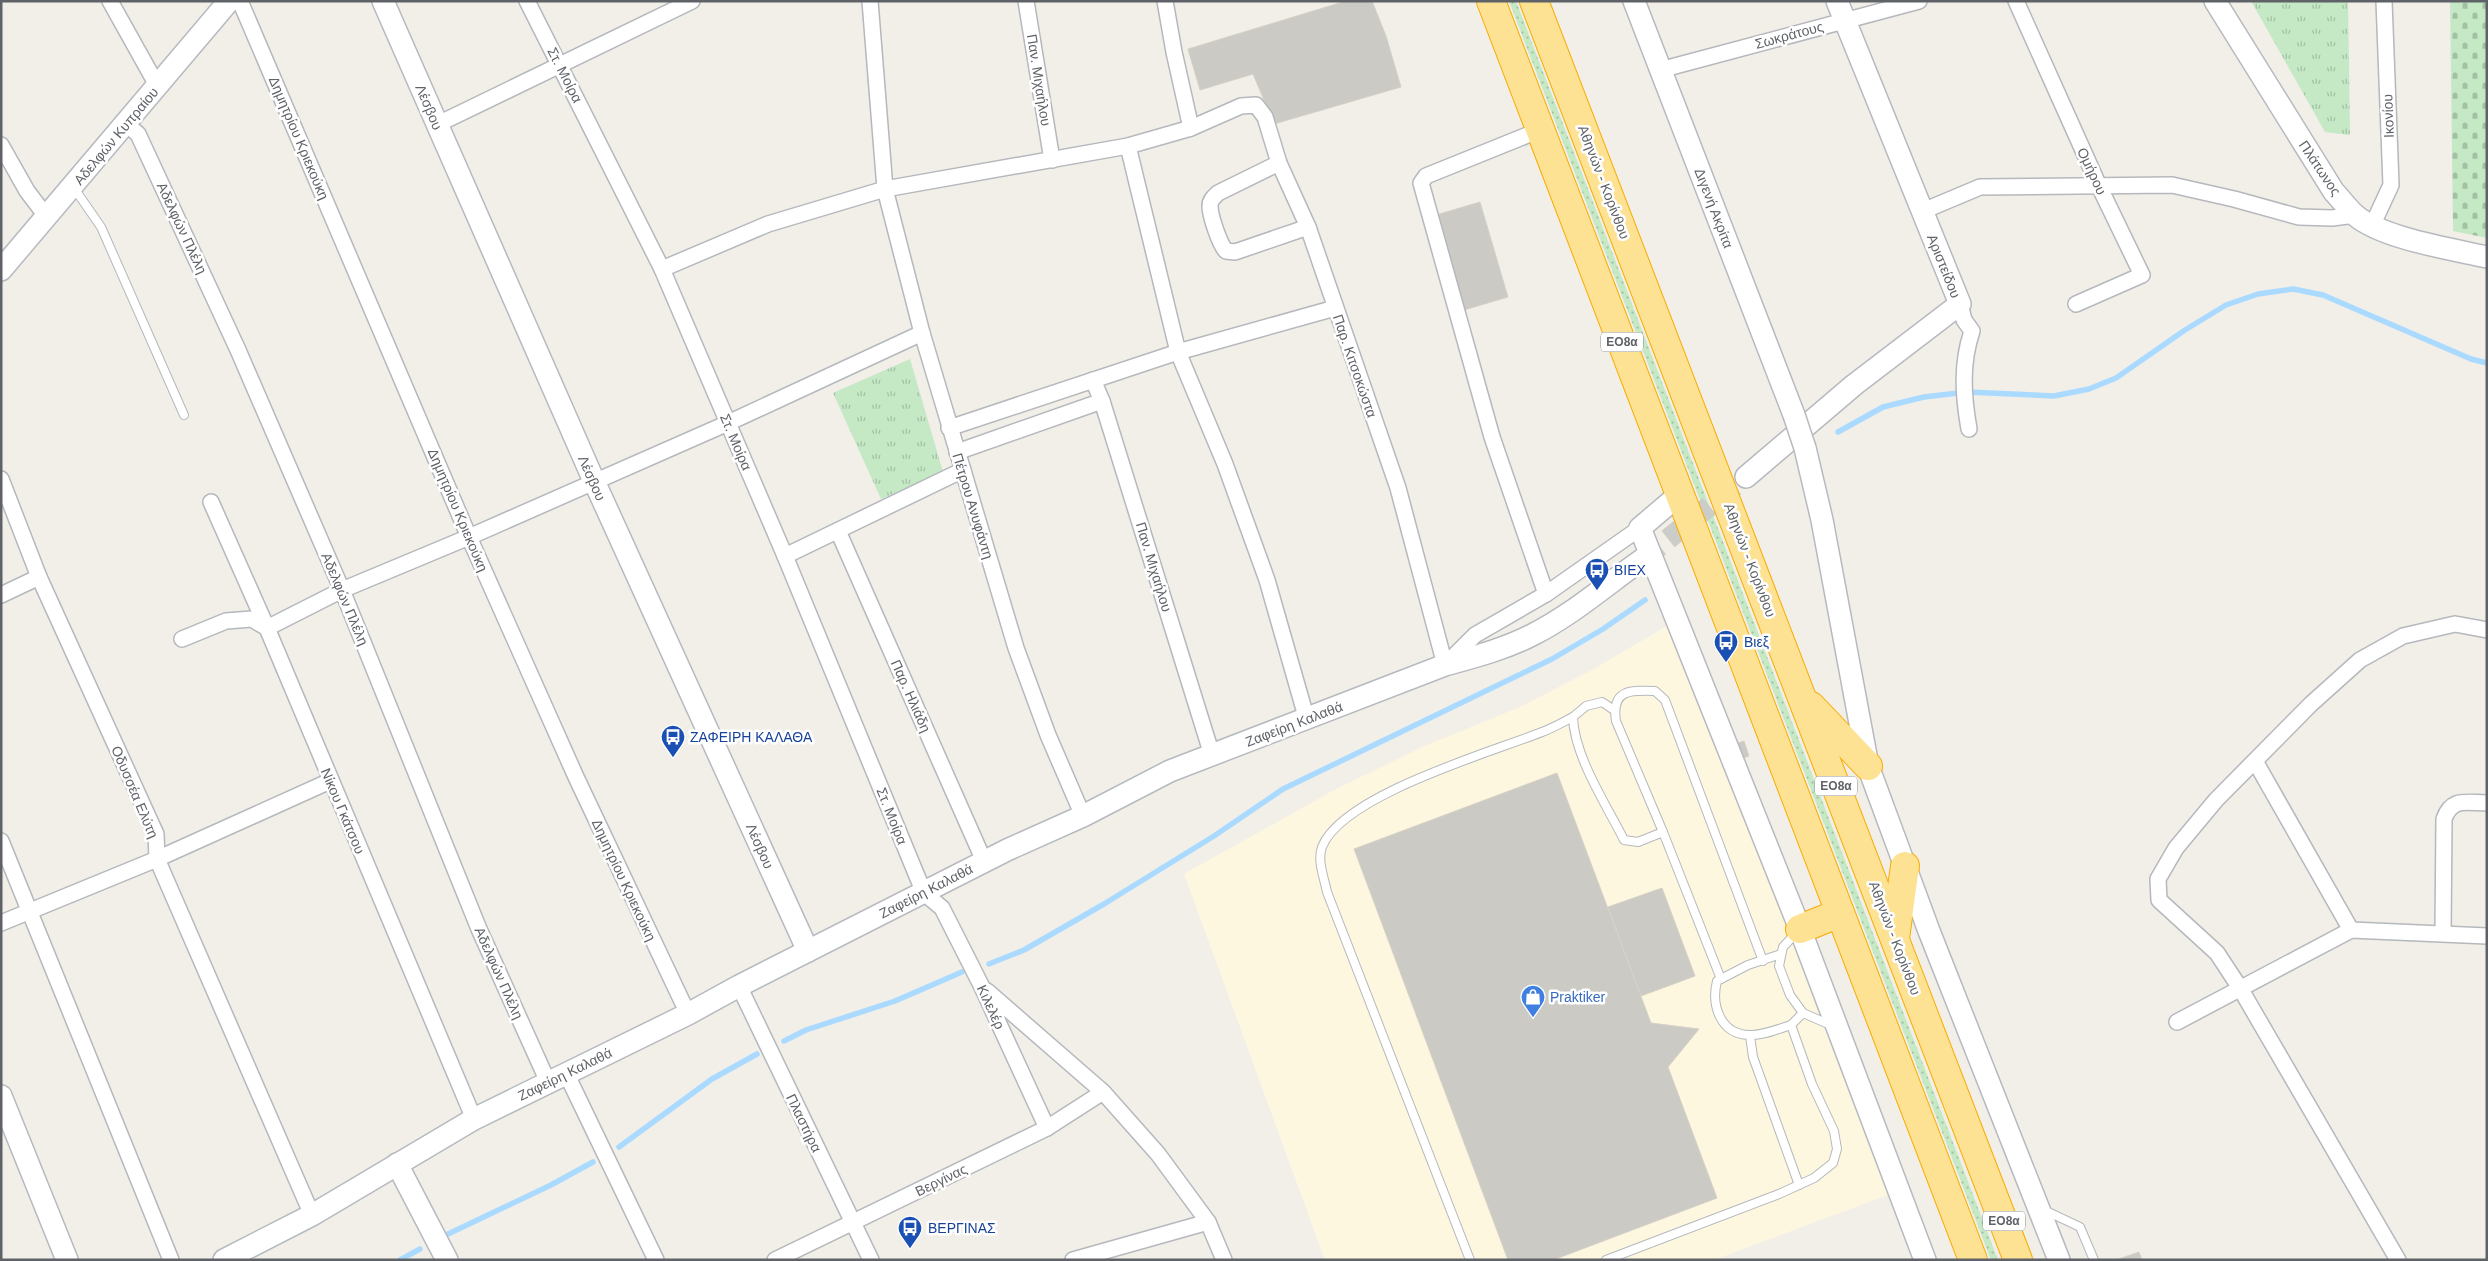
<svg xmlns="http://www.w3.org/2000/svg" width="2488" height="1261" viewBox="0 0 2488 1261" font-family="Helvetica,sans-serif">
<defs>
<pattern id="grass-dots" width="8" height="8" patternUnits="userSpaceOnUse" patternTransform="scale(1.25)"><rect width="8" height="8" fill="#c5e8c5"/><path d="M2 2h.1M6 6h.1" fill="none" stroke="#a3c0a4" stroke-width="1.8" stroke-linecap="round"/></pattern>
<pattern id="cemetery-stones" width="16" height="16" patternUnits="userSpaceOnUse" patternTransform="scale(1.25)"><rect width="16" height="16" fill="#c5e8c5"/><path d="M2 7V4a2 2 0 0 1 4 0v3zM10 15v-3a2 2 0 0 1 4 0v3z" fill="#a3c0a4"/></pattern>
<pattern id="park-tufts" width="24" height="20" patternUnits="userSpaceOnUse" patternTransform="scale(1.25)"><rect width="24" height="20" fill="#c5e8c5"/><path d="M3 7l-1-3M5 7V3M7 7l1-3M15 17l-1-3M17 17v-4M19 17l1-3" fill="none" stroke="#a3c0a4"/></pattern>
</defs>
<rect width="100%" height="100%" fill="#f1efe8"/>
<path fill="#fef7e0" d="M1672 623 1888 1195 1714 1260H1325L1184 874 1336 789 1427 745 1520 707 1592 670Z"/>
<path fill="url(#grass-dots)" d="M1509 1H1516L1998 1260H1991Z"/>
<path fill="url(#cemetery-stones)" d="M2450 1H2487V238L2453 231Z"/>
<g fill="url(#park-tufts)">
<path d="M2251 1H2348L2350 135 2325 132Z"/>
<path d="M910 359 943 472 881 499 833 393Z"/>
</g>
<g fill="none" stroke-linecap="round" stroke-linejoin="round">
<g stroke="#aadaff" stroke-width="5.5">
<path d="M1838 432 1883 407 1924 397 1967 392 2054 396 2089 389 2116 378 2185 330 2226 305 2258 294 2293 289 2323 295 2471 359 2487 363"/>
<path d="M989 964 1024 950 1104 904 1214 836 1283 789 1552 659 1603 629 1645 600"/>
<path d="M784 1041 806 1030 895 1001 962 972"/>
<path d="M619 1147 712 1079 757 1054"/>
<path d="M448 1234 551 1185 593 1162"/>
<path d="M400 1260 420 1249"/>
</g>
</g>
<g fill="#cccac5" stroke="#d6d1c6">
<path d="M1346 1H1372L1386 36 1401 87 1274 124 1253 74 1200 90 1188 49Z"/>
<path d="M1480 202 1508 297 1464 310 1436 215Z"/>
<path d="M1744 741 1749 756 1736 761 1730 746Z"/>
<path d="M1557 773 1651 1023 1699 1029 1668 1067 1717 1198 1553 1260H1508L1354 849Z"/>
<path d="M1662 888 1695 976 1641 996 1608 907Z"/>
<path d="M2139 1252 2142 1260H2116Z"/>
</g>
<g fill="none" stroke-linecap="round" stroke-linejoin="round">
<path stroke="#ccccc8" stroke-width="21" stroke-dasharray="21 11" stroke-linecap="butt" d="M1643 559 1746 477"/>
<defs>
<g id="lane">
<path d="M74 188 101 227 184 415"/>
<path d="M1614 710 1602 702 1586 706 1573 717C1574 756 1606 804 1624 840L1638 842 1663 832"/>
<path d="M1797 932 1783 947 1779 966 1790 995 1803 1013 1833 1026"/>
<path d="M1781 954 1748 965 1717 981C1711 1005 1720 1034 1749 1035 1762 1036 1778 1029 1791 1025"/>
<path d="M1721 979 1663 832 1616 721C1611 689 1631 690 1655 691L1665 700 1763 961"/>
<path d="M1750 1036 1753 1057 1799 1185"/>
<path d="M2044 1210 2080 1227 2094 1260"/>
<path d="M1470 1260 1327 892C1324 877 1317 861 1322 847 1342 795 1492 752 1542 732 1553 728 1563 722 1573 717"/>
<path d="M1606 1260 1779 1194 1814 1178 1833 1163 1837 1149 1834 1131 1812 1084 1791 1025 1803 1013"/>
</g>
<g id="street">
<path d="M110 1 158 87"/>
<path d="M240 1 469 537 576 777 688 1014"/>
<path d="M527 1 662 269 785 556 924 893 942 908 982 987 1047 1128"/>
<path d="M870 1 885 189 922 333 1016 648 1048 735 1083 816"/>
<path d="M1026 1 1052 160"/>
<path d="M1165 1 1174 52 1191 128"/>
<path d="M2016 1 2099 186 2142 275 2076 304"/>
<path d="M1660 70 1919 1"/>
<path d="M126 124 138 134 238 350 342 590 479 929 548 1082"/>
<path d="M436 125 692 1"/>
<path d="M1540 130 1426 176 1421 183 1492 437 1546 594"/>
<path d="M1 145 27 191 46 216"/>
<path d="M1128 146 1178 352 1225 464 1267 580 1307 720"/>
<path d="M1279 163 1218 193C1214 197 1210 200 1210 206 1210 216 1220 245 1226 251L1235 252 1308 227"/>
<path d="M1923 211 1980 187 2172 185 2234 199 2299 217 2332 218 2355 215"/>
<path d="M2372 226 2391 185 2384 1"/>
<path d="M662 269 768 224 885 189 1128 146 1191 128 1241 106 1256 105 1265 117 1279 163 1308 227 1398 488 1445 665 1475 635 1546 594 1640 528"/>
<path d="M1960 304 1964 320 1972 331C1961 364 1963 395 1969 429"/>
<path d="M1093 380 1102 401 1212 755"/>
<path d="M949 428 1178 352 1335 308"/>
<path d="M957 452 1102 401"/>
<path d="M1 479 39 577 156 834 157 859 312 1215"/>
<path d="M211 502 267 628 474 1119"/>
<path d="M838 531 984 861"/>
<path d="M785 556 963 470"/>
<path d="M1 595 39 577"/>
<path d="M182 639 226 621 252 619 267 628 342 590 469 537 728 423 922 333"/>
<path d="M2255 761 2351 930"/>
<path d="M1 841 171 1260"/>
<path d="M1 923 157 859 330 781"/>
<path d="M2443 933 2444 819C2452 797 2466 803 2487 803"/>
<path d="M739 986 871 1260"/>
<path d="M987 991 1103 1092 1158 1154 1208 1222 1224 1260"/>
<path d="M2177 1022 2351 930 2487 936"/>
<path d="M566 1073 656 1260"/>
<path d="M775 1260 1047 1128 1103 1092"/>
<path d="M1073 1260 1208 1222"/>
<path d="M2398 1260 2240 988 2217 953 2159 900 2158 879 2176 848 2216 800 2311 704 2360 660 2403 636 2455 624 2487 630"/>
</g>
<g id="secondary">
<path d="M383 1 594 481 808 951"/>
<path d="M1634 1 1794 415"/>
<path d="M2215 1 2334 192C2341 199 2347 208 2355 215 2381 238 2451 249 2487 257"/>
<path d="M1 270 229 1"/>
<path d="M1805 448 1822 520 1868 766 1929 931 2059 1260"/>
<path d="M1746 477 1854 385 1960 304 1837 1"/>
<path d="M1680 494 1640 528 1800 929 1925 1260"/>
<path d="M1 1096 67 1260"/>
<path d="M397 1164 447 1260"/>
<path d="M224 1260 312 1215 474 1119 688 1014 739 986 1007 850 1083 816 1170 771 1445 665C1474 657 1505 649 1532 635 1572 615 1607 584 1643 559"/>
</g>
<g id="highway">
<path d="M1491 1 1973 1260"/>
<path d="M1534 1 2018 1260"/>
<path d="M1811 706 1868 766"/>
<path d="M1800 929 1840 913"/>
<path d="M1895 938 1905 866"/>
</g>
</defs>
<use href="#lane" stroke="#b5b8bc" stroke-width="10"/>
<use href="#street" stroke="#b5b8bc" stroke-width="18"/>
<use href="#secondary" stroke="#b6babf" stroke-width="24"/>
<use href="#highway" stroke="#f9ab00" stroke-width="30"/>
<use href="#lane" stroke="#fff" stroke-width="8"/>
<use href="#street" stroke="#fff" stroke-width="15"/>
<use href="#secondary" stroke="#fff" stroke-width="21"/>
<use href="#highway" stroke="#fde293" stroke-width="28"/>
<defs>
<path id="secondary-bridge" d="M1794 415 1805 448"/>
</defs>
<use href="#secondary-bridge" stroke="#b6babf" stroke-width="24" stroke-linecap="butt"/>
<use href="#secondary-bridge" stroke="#fff" stroke-width="21"/>
</g>
<defs>
<symbol id="bus-pin" viewBox="-11 -11 22 30"><path d="M0 17L-7.5 6A9.5 9.5 0 1 1 7.5 6Z" fill="#1a4fb4" stroke="#fff"/><path d="M-5-6H5V4H4V6H2V4H-2V6H-4V4H-5ZM-3.5-4V0h7V-4ZM-3.5 1.2v1.5H-2V1.2ZM2 1.2v1.5H3.5V1.2Z" fill="#fff"/></symbol>
<symbol id="shop-pin" viewBox="-11 -11 22 30"><path d="M0 17L-7.5 6A9.5 9.5 0 1 1 7.5 6Z" fill="#3f7fe0" stroke="#fff"/><path d="M-5-2.5h2.3a2.7 3.5 0 0 1 5.4 0H5L5.5 6h-11ZM-1.5-2.5h3a1.5 2.3 0 0 0-3 0Z" fill="#fff"/></symbol>
</defs>
<g fill-rule="evenodd">
<use href="#bus-pin" x="1583" y="556" width="28" height="38"/>
<use href="#bus-pin" x="1712" y="628" width="28" height="38"/>
<use href="#bus-pin" x="659" y="723" width="28" height="38"/>
<use href="#shop-pin" x="1519" y="983" width="28" height="38"/>
<use href="#bus-pin" x="896" y="1214" width="28" height="38"/>
</g>
<g text-anchor="middle" stroke-width="5" stroke-linejoin="round" paint-order="stroke">
<g fill="#fff" stroke="#8f9295" stroke-width="1">
<rect x="1601" y="332.5" width="42" height="19" rx="4"/>
<rect x="1815" y="776.5" width="42" height="19" rx="4"/>
<rect x="1983" y="1211.5" width="42" height="19" rx="4"/>
</g>
<g font-size="12" font-weight="bold" fill="#5f6368">
<text x="1622" y="346">ΕΟ8α</text>
<text x="1836" y="790">ΕΟ8α</text>
<text x="2004" y="1225">ΕΟ8α</text>
</g>
<g font-size="14" fill="#5f6368" stroke="#fff">
<text transform="translate(1789 35) rotate(-15)" y="5">Σωκράτους</text>
<text transform="translate(565 75) rotate(63)" y="5">Στ. Μοίρα</text>
<text transform="translate(1039 80) rotate(81)" y="5">Παν. Μιχαήλου</text>
<text transform="translate(429 107) rotate(67)" y="5">Λέσβου</text>
<text transform="translate(2388 116) rotate(-92)" y="5">Ικονίου</text>
<text transform="translate(116 136) rotate(-50)" y="5">Αδελφών Κυπραίου</text>
<text transform="translate(299 138) rotate(67)" y="5">Δημητρίου Κριεκούκη</text>
<text transform="translate(2320 168) rotate(56)" y="5">Πλάτωνος</text>
<text transform="translate(2092 171) rotate(65)" y="5">Ομήρου</text>
<text transform="translate(1604 182) rotate(69)" y="5">Αθηνών - Κορίνθου</text>
<text transform="translate(1714 208) rotate(69)" y="5">Διγενή Ακρίτα</text>
<text transform="translate(182 228) rotate(65)" y="5">Αδελφών Πλέλη</text>
<text transform="translate(1944 266) rotate(68)" y="5">Αριστείδου</text>
<text transform="translate(1355 366) rotate(71)" y="5">Παρ. Κιτσοκώστα</text>
<text transform="translate(736 442) rotate(67)" y="5">Στ. Μοίρα</text>
<text transform="translate(592 478) rotate(66)" y="5">Λέσβου</text>
<text transform="translate(973 506) rotate(73)" y="5">Πέτρου Ανυφάντη</text>
<text transform="translate(458 510) rotate(67)" y="5">Δημητρίου Κριεκούκη</text>
<text transform="translate(1750 560) rotate(69)" y="5">Αθηνών - Κορίνθου</text>
<text transform="translate(1154 567) rotate(73)" y="5">Παν. Μιχαήλου</text>
<text transform="translate(345 599) rotate(67)" y="5">Αδελφών Πλέλη</text>
<text transform="translate(911 696) rotate(66)" y="5">Παρ. Ηλιάδη</text>
<text transform="translate(1294 724) rotate(-21)" y="5">Ζαφείρη Καλαθά</text>
<text transform="translate(135 792) rotate(67)" y="5">Οδυσσέα Ελύτη</text>
<text transform="translate(343 811) rotate(67)" y="5">Νίκου Γκάτσου</text>
<text transform="translate(892 816) rotate(68)" y="5">Στ. Μοίρα</text>
<text transform="translate(760 846) rotate(66)" y="5">Λέσβου</text>
<text transform="translate(624 880) rotate(65)" y="5">Δημητρίου Κριεκούκη</text>
<text transform="translate(926 891) rotate(-27)" y="5">Ζαφείρη Καλαθά</text>
<text transform="translate(1895 938) rotate(69)" y="5">Αθηνών - Κορίνθου</text>
<text transform="translate(499 973) rotate(66)" y="5">Αδελφών Πλέλη</text>
<text transform="translate(991 1007) rotate(65)" y="5">Κιλελέρ</text>
<text transform="translate(565 1074) rotate(-26)" y="5">Ζαφείρη Καλαθά</text>
<text transform="translate(804 1123) rotate(64)" y="5">Πλαστήρα</text>
<text transform="translate(941 1180) rotate(-26)" y="5">Βεργίνας</text>
</g>
<g font-size="14" fill="#164399" stroke="#fff" text-anchor="start">
<text x="1614" y="575">ΒΙΕΧ</text>
<text x="1744" y="647">Βιεξ</text>
<text x="690" y="742">ΖΑΦΕΙΡΗ ΚΑΛΑΘΑ</text>
<text x="928" y="1233">ΒΕΡΓΙΝΑΣ</text>
</g>
<g font-size="14" fill="#366cbe" stroke="#fff" text-anchor="start">
<text x="1550" y="1002">Praktiker</text>
</g>
</g>
<rect width="2488" height="1261" fill="none" stroke="#5f6368" stroke-width="5"/>
</svg>
